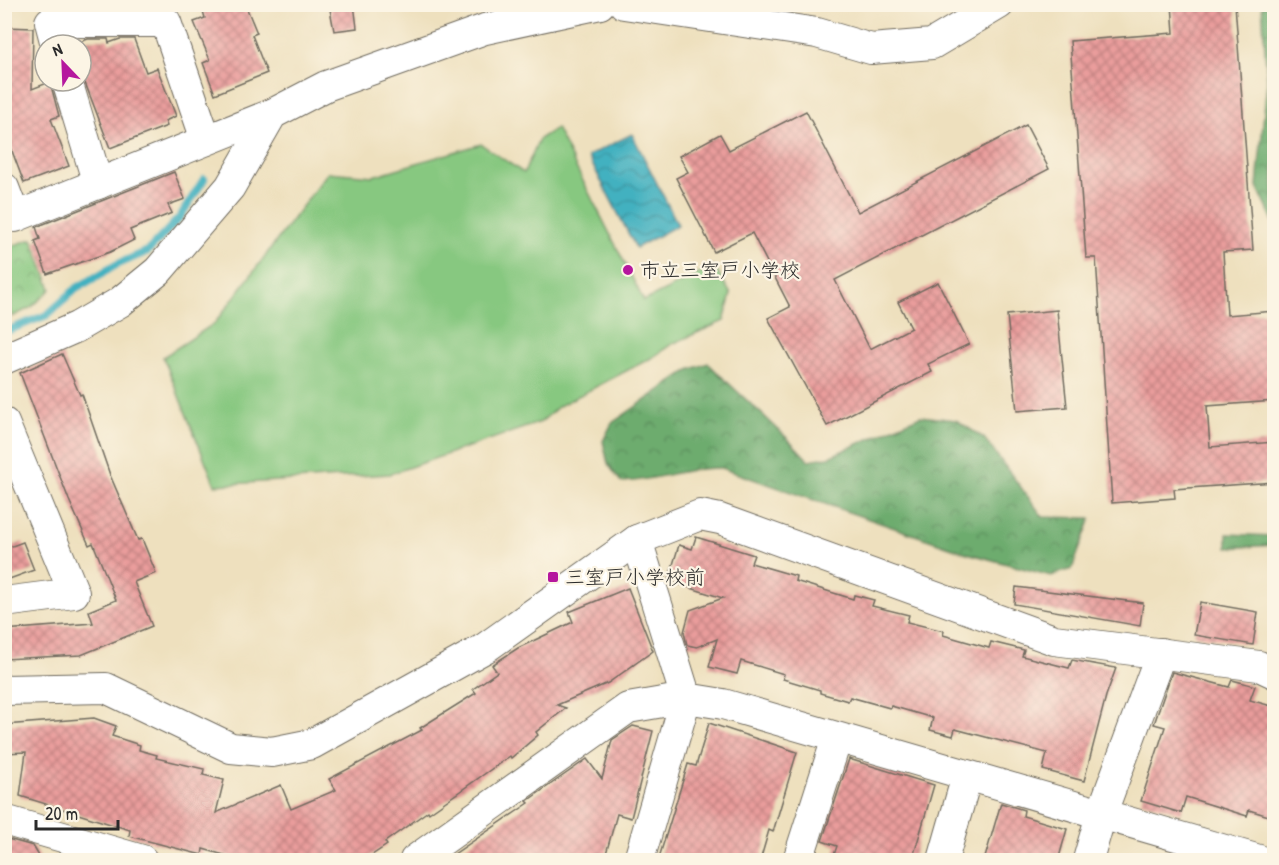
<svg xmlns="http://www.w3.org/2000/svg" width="1279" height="865" viewBox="0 0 1279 865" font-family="'Patrick Hand','Klee One',sans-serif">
<defs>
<pattern id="forest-crowns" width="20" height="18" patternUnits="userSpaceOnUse" patternTransform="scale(1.5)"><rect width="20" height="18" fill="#6dac6e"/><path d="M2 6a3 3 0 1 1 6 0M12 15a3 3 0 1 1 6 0" fill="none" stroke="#5a8c5b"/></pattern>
<pattern id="park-crowns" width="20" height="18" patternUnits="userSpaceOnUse" patternTransform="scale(1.5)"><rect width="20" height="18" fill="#87c880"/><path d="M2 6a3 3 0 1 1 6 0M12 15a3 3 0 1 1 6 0" fill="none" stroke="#6fa369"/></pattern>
<pattern id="water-waves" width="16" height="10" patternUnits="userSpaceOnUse" patternTransform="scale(1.5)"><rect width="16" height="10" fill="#43b1c0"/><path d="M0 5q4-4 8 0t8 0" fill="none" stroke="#38909c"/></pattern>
<pattern id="building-cross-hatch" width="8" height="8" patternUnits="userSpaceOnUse" patternTransform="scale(1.5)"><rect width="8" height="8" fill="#ea9d9c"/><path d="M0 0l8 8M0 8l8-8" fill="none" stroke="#be807f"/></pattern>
</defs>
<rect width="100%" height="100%" fill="#fcf5e5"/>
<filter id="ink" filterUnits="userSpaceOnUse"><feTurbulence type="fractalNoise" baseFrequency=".0167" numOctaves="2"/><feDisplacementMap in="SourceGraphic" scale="12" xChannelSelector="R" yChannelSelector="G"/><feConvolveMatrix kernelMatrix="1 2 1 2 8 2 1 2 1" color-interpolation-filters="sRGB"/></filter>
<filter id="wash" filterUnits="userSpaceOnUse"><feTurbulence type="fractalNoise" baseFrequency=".008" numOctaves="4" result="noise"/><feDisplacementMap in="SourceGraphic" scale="24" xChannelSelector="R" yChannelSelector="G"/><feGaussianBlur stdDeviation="1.35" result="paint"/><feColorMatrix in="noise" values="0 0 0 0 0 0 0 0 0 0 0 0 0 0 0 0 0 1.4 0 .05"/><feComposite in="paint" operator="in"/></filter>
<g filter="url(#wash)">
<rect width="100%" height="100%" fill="#eee0be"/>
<path fill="#87c880" stroke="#597a56" stroke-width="1.5" d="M556 128 644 301 714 266 731 294 724 321 672 344 653 357 559 406 541 422 390 474 215 485 163 357 215 323 328 172 373 176 481 144 524 173 539 139Z"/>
<g fill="url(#forest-crowns)" stroke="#4c6c4c" stroke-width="1.5">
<path d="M1262 5H1274V223L1257 186 1267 81Z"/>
<path d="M708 363C741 397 777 425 808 460L829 457 920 416 956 420 984 438 1043 517 1091 518 1072 569 1051 576 967 553 721 468C687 467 656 481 621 482L608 464 603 441 612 423 689 370Z"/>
<path d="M1227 534 1274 536V545L1227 548Z"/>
</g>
<path fill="url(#park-crowns)" stroke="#597a56" stroke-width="1.5" d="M32 239 51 289 32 307 12 317 5 294V248Z"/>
<path fill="url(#water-waves)" stroke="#376e76" stroke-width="1.5" d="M632 134 678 225 636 248 588 156Z"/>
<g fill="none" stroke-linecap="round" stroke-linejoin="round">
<path stroke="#43b1c0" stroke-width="8" d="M4 332 47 315 77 288 116 265 148 251 180 217 204 179"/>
</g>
<g id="blocks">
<g fill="url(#building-cross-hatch)">
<path d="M201 4H245L257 33 252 35 267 73 215 94 203 63 210 60 194 22 205 18Z"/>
<path d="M329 4H354L357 28 334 31Z"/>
<path d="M1172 4H1235L1253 250 1223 252 1227 315 1275 311V401L1207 406 1210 447 1275 442V482L1174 489 1175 498 1112 503 1096 258H1086L1070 41 1174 33Z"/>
<path d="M4 27 33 28 32 89 50 82 59 116 51 119 69 166 24 183 9 143 12 142 4 121Z"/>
<path d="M88 39H108L109 43 120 39H134L146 72 157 68 176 116 165 121 167 126 110 148 81 72 84 70 81 45 74 44Z"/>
<path d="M806 111 858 212 1026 125 1049 169 835 280 870 349 911 328 898 302 938 282 969 344 928 364 932 372 827 426 768 318 790 307 752 233 714 252 676 178 688 172 679 156 720 134 729 150Z"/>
<path d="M174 172 185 199 168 205 172 213 130 230 134 240 110 252 47 274 35 241 40 239 36 227Z"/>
<path d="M1057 310 1067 407 1017 411 1007 315Z"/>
<path d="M62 354 80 395 82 394 110 475 138 540 142 539 156 573 134 582 152 626 81 655 4 659V630L93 623 89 611 116 600 93 543 89 545 69 500 20 373Z"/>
<path d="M696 537 754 555 751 563 796 576 795 581 853 599 854 595 874 600 872 606 909 615 907 622 944 631 943 635 989 648 991 642 1024 650 1022 656 1069 668 1072 660 1116 668 1106 696 1084 781 1043 770 1047 753 955 729 953 736 930 730 933 718 891 706 890 708 850 697 848 701 820 693V690L783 679 784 674 741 661 737 674 709 667 717 639 697 647 687 645 684 632 690 610 723 598 668 581 679 545 692 549Z"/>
<path d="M23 542 34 570 4 581V549Z"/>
<path d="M1016 587 1143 603 1140 626 1014 604Z"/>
<path d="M628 588 653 651 608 683 557 705 566 708 536 732 538 735 511 758 510 756 429 813 428 811 385 842 387 845 363 861H245L203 849 202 855 129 836 130 830 20 796 26 752 4 753V725L94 718 116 726 112 736 140 745 139 750 157 755 156 758 204 769 203 775 224 780 216 813 281 785 291 809 336 790 329 779 422 730 420 728 476 693 473 689 497 672 492 665 518 648 573 622 569 612Z"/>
<path d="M1200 602 1258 612 1253 645 1194 635Z"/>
<path d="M1172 672 1229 687 1232 680 1255 686 1250 700 1275 707V818L1249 810 1247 816 1186 797 1181 813 1141 801 1165 727 1154 724Z"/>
<path d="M709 723 797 752 773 832 769 830 760 861H658L688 764 696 766Z"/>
<path d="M633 726 653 731 631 818 617 814 604 861H444L529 803 527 801 587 759 602 779 612 740Z"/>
<path d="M849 759 934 785 912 861H832L837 846 822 841Z"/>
<path d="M1001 803 1024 810 1023 816 1067 829 1058 861H984Z"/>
<path d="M4 838 33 846 42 861H4Z"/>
</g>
</g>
</g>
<g filter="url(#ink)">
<use href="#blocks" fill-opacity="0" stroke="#6f6a5e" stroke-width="1.5"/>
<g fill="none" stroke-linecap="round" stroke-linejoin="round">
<defs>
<g id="minor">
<path d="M624 4 817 33 871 49 932 44 999 4"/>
<path d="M56 45 50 22H166L206 140"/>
<path d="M67 81 98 184"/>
<path d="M4 188 15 217 272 114"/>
<path d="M4 359 77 327 120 302 158 271 230 187 272 114 326 86 485 29 600 4"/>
<path d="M4 423 74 593 4 602"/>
<path d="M637 540 686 698 639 860"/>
<path d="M4 690 106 688 231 748 272 752 312 744 485 648 637 540 700 515 720 519 1054 640 1259 666 1274 673"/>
<path d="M4 820 142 860"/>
<path d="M415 860 628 708 686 698 723 704 1259 860"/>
<path d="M798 860 837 738"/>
<path d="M943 860 967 776"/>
<path d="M1088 860 1101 815 1161 653"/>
</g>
</defs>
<use href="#minor" stroke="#6f6a5e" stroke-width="32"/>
<use href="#minor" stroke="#fff" stroke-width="30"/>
</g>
</g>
<g fill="#b5179e" stroke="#fcf5e5" stroke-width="2">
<circle cx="628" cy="270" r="6"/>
<rect x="547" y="571" width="12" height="12" rx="3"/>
</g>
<g text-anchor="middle" stroke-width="4.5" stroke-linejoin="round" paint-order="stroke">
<g font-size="20" fill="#2b2b2b" stroke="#fcf5e5" text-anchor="start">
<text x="640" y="277">市立三室戸小学校</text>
<text x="565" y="584">三室戸小学校前</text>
</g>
</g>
<rect width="1279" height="865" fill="none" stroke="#fcf5e5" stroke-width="24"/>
<g transform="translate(63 63) rotate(337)"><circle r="28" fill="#fcf5e5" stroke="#a8a49b" stroke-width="1.5"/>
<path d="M0-4.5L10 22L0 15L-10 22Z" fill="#b5179e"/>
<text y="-9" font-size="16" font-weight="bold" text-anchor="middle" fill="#2b2b2b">N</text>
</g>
<path d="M36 820v9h82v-9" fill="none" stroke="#2b2b2b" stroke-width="3"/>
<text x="45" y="820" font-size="18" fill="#2b2b2b" stroke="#fcf5e5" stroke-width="4.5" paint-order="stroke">20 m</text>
</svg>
